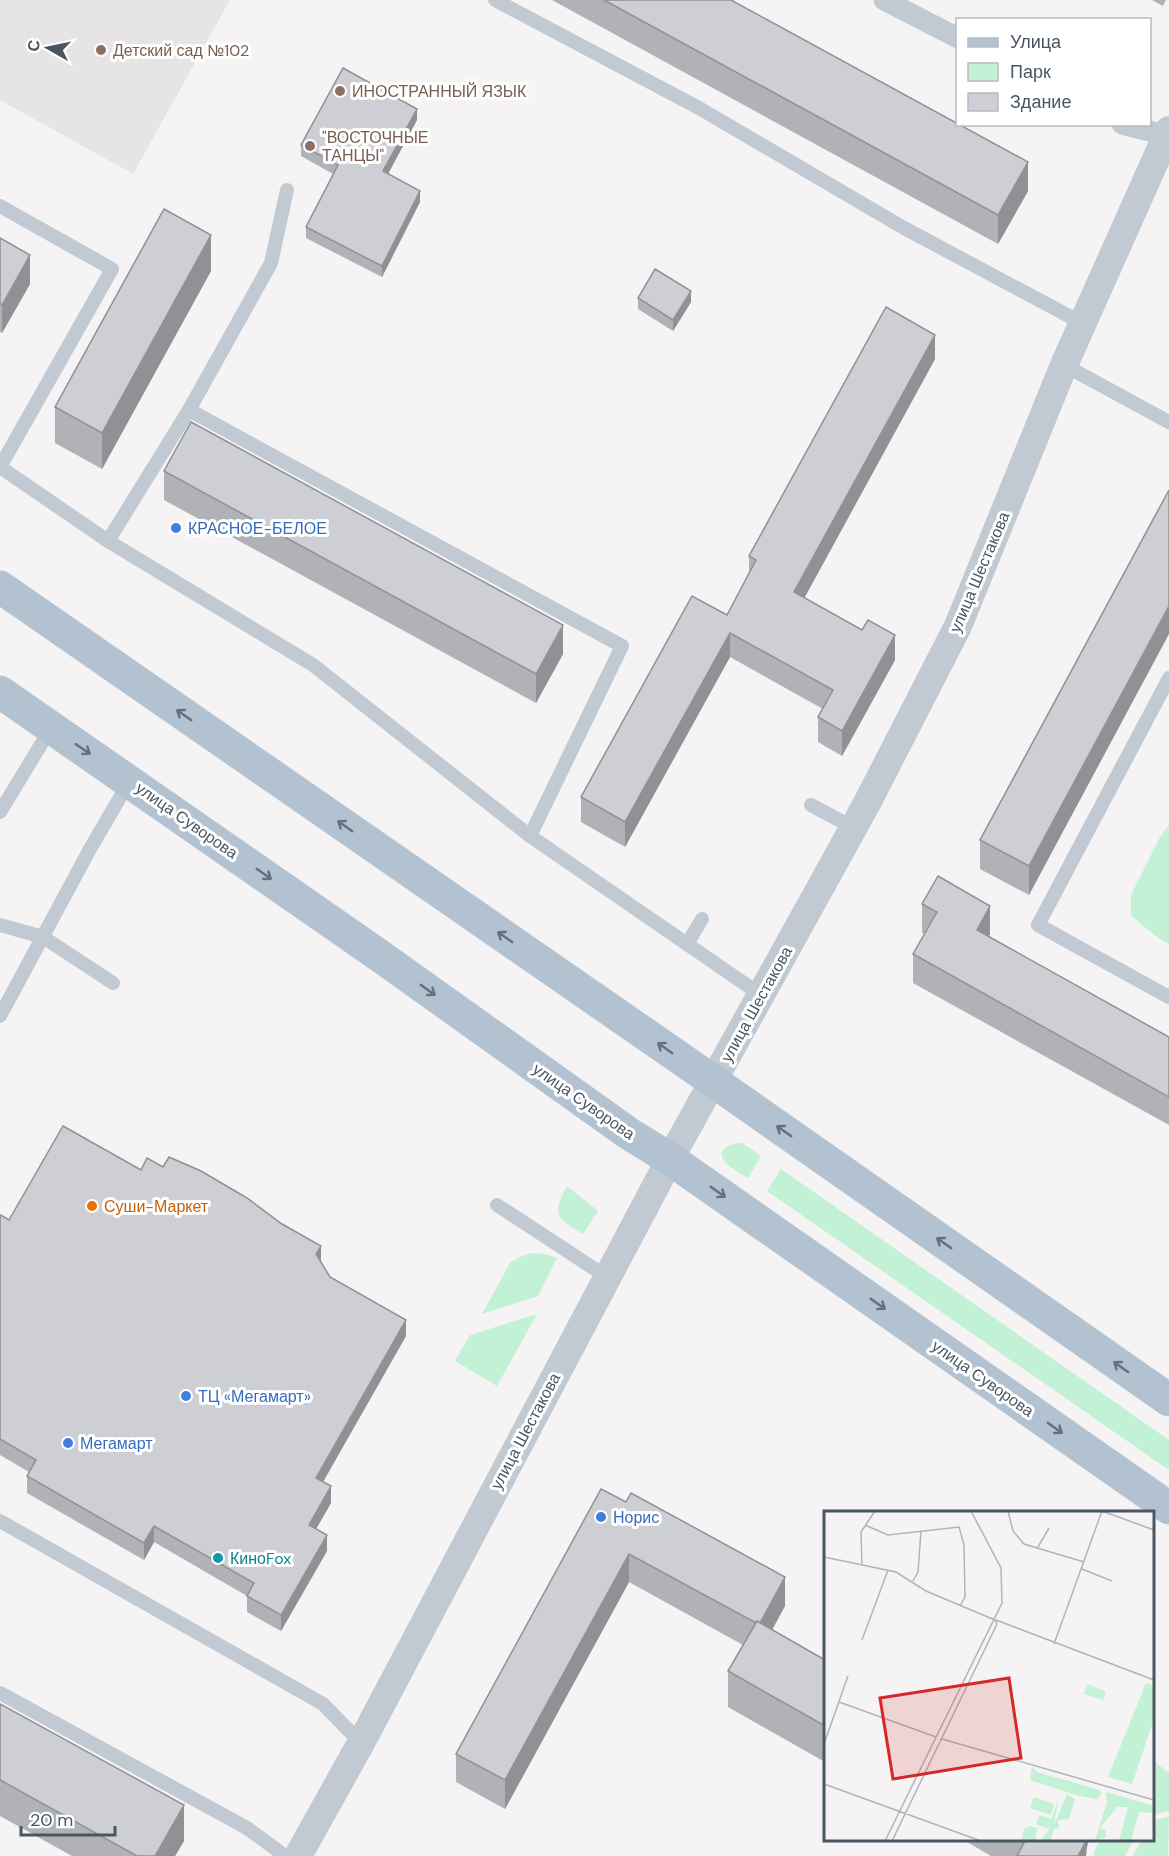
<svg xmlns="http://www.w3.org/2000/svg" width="1169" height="1856" viewBox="0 0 1169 1856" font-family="'DM Sans',sans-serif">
<rect width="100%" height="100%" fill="#f5f3f3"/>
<path fill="#e6e4e5" d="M0 0H230L133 174 0 100Z"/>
<g fill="#c3f1d5">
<path d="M1169 825V944L1161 940 1131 916V895L1160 837Z"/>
<path d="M736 1143H742L761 1156 748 1178C734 1170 704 1153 736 1143Z"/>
<path d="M781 1169 1169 1440V1470L767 1191Z"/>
<path d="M567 1186 598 1211 583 1234C557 1219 551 1215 567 1186Z"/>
<path d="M532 1253 544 1254 557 1258 538 1296 482 1314 510 1263 520 1257Z"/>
<path d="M537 1314 497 1386 455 1361 470 1335Z"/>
<path d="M1152 1760 1169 1773V1811L1154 1815 1152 1811Z"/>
<path d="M1169 1817 1168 1856H1133L1141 1840H1152L1153 1820Z"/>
<path d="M1100 1840H1134L1125 1856H1095L1093 1854Z"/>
</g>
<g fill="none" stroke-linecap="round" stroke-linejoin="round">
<g stroke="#c1cad2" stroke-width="14">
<path d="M495 0 699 108 904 228 1082 323"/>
<path d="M0 206 112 269 0 467"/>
<path d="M1064 365 1169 422"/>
<path d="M189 410 271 263 287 190"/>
<path d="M0 467 108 541 313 665 530 836 761 995"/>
<path d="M108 541 189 410 622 646 530 836"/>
<path d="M1169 678 1038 925 1169 997"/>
<path d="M811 805 854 828"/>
<path d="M0 812 51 728"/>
<path d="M0 925 43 937 113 983"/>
<path d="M687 944 702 919"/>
<path d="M0 1016 90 849 129 782"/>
<path d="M497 1205 607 1277"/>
<path d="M0 1521 323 1704 361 1743"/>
<path d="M0 1693 247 1828 285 1856"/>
</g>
<g stroke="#c1cad2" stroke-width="21">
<path d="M884 0 958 38"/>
<path d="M1122 124 1169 136"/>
</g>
<path stroke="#c1cad2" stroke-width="28" d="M298 1856 361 1743 670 1159 866 805 958 626 1064 365 1169 130"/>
<g stroke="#b3c2d1" stroke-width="33">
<path d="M0 587 713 1081 1169 1400"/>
<path d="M0 692 380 956 628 1133 670 1159 1169 1508"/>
</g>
</g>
<g fill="#b0b2b7">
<path d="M552 0H731L1028 191 998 244Z"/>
<path d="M1152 0H1166L1163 6Z"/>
<path d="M417 120 388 174 420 202 382 277 306 238V227L333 174 301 156V145Z"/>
<path d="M0 238 30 284 2 333 0 332Z"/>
<path d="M211 271 102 469 55 443V407Z"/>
<path d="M638 298 691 302 673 331 638 309Z"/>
<path d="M935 359 804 598 895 660 842 756 818 742V717L823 709 730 657 625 847 581 822V797L727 615 749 572V556Z"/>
<path d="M164 471 563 654 536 703 164 500Z"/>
<path d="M1169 490 1029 895 980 869V840Z"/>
<path d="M922 904 990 934 989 936 1169 1037V1125L913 983V954L925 934 922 933Z"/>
<path d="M141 1170 321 1261 330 1277 406 1336 323 1482 331 1503 316 1529 327 1551 281 1631 247 1612V1596L154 1542 144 1560 27 1493V1476L29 1472 0 1455V1217L9 1220Z"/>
<path d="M601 1489 785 1606 772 1630 825 1660V1762L728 1707V1671L743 1645 629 1582 505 1809 456 1782V1754Z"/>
<path d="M0 1704 184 1841 175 1856H72L0 1816Z"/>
<path d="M962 1839H1088V1845L1086 1847V1856H991Z"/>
</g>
<g fill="#909195">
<path d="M417 109V120L383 183V171Z"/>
<path d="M1028 162V191L998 244V215Z"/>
<path d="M420 191V202L382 277V266Z"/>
<path d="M211 235V271L102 469V433Z"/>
<path d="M30 255V284L2 333V305Z"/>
<path d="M691 291V302L673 331V320Z"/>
<path d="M935 335V359L794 617V592Z"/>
<path d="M1169 606V634L1029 895V866Z"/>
<path d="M563 625V654L536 703V674Z"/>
<path d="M730 633V657L625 847V822Z"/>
<path d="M895 635V660L842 756V731Z"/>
<path d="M990 906V934L977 958V930Z"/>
<path d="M321 1246V1262L316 1254Z"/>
<path d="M406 1320V1336L316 1494V1478Z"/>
<path d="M331 1486V1503L309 1541V1525Z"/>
<path d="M154 1526V1542L144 1560V1543Z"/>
<path d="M327 1535V1551L281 1631V1615Z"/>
<path d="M629 1554V1582L505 1809V1780Z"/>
<path d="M785 1577V1606L759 1653V1625Z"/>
<path d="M184 1805V1841L175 1856H155Z"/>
<path d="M1074 1839H1088L1086 1856H1074Z"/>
</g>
<g fill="#cdcfd5" stroke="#909195" stroke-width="1.5">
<path d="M604 0H731L1028 162 998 215Z"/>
<path d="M343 68 417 109 383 171 420 191 382 266 306 227 338 165 301 145Z"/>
<path d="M164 209 211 235 102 433 55 407Z"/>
<path d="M0 238 30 255 2 305 0 303Z"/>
<path d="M655 269 691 291 673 320 638 298Z"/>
<path d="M886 307 935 335 794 592 862 630 868 620 895 635 842 731 818 717 833 690 730 633 625 822 581 797 692 596 727 615 756 560 749 556Z"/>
<path d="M191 422 563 625 536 674 164 471Z"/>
<path d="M1169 490V606L1029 866 980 840Z"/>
<path d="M938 876 990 906 977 930 1169 1037V1097L913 954 937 912 922 904Z"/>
<path d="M63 1126 141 1170 147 1158 163 1167 169 1157 201 1171 247 1198 282 1224 321 1246 316 1254 330 1277 406 1320 316 1478 331 1486 309 1525 327 1535 281 1615 247 1596 254 1583 154 1526 144 1543 27 1476 36 1460 0 1439V1217L1 1215 9 1220Z"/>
<path d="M601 1489 626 1502 631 1493 785 1577 760 1623 757 1621 756 1623 629 1554 505 1780 456 1754Z"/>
<path d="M757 1621 825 1660V1726L728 1671Z"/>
<path d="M0 1704 184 1805 155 1856H137L0 1780Z"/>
<path d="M1026 1839H1084L1086 1841 1078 1856H1017Z"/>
</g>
<defs><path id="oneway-shaft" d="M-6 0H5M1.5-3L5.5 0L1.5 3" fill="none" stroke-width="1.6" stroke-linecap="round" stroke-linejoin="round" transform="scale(1.5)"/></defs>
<g stroke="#64717d">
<use href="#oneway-shaft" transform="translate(184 715) rotate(-145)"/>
<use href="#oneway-shaft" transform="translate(83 749) rotate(34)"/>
<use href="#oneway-shaft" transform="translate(345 826) rotate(-145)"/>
<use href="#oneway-shaft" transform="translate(264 874) rotate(35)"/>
<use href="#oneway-shaft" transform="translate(505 937) rotate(-145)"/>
<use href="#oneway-shaft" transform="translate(428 990) rotate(36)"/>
<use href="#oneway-shaft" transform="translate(665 1048) rotate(-145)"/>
<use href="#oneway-shaft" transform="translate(784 1131) rotate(-145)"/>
<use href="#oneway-shaft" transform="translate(718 1192) rotate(35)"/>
<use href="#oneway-shaft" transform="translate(944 1243) rotate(-145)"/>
<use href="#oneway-shaft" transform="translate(878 1304) rotate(35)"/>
<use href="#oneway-shaft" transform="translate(1121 1367) rotate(-145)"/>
<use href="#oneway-shaft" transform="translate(1055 1428) rotate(35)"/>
</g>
<g fill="#8d6e63" stroke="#fff" stroke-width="2">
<circle cx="101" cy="50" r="6"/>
<circle cx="340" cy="91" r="6"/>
<circle cx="310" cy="146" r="6"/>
</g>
<g fill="#3f7fe0" stroke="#fff" stroke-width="2">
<circle cx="176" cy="528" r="6"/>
<circle cx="186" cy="1396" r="6"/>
<circle cx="68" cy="1443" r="6"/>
<circle cx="601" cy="1517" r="6"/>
</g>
<circle fill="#e8710a" stroke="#fff" stroke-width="2" cx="92" cy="1206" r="6"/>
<circle fill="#0f9aa8" stroke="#fff" stroke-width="2" cx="218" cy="1558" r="6"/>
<g text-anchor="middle" stroke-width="6" stroke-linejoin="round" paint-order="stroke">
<g font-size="16" fill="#785e54" stroke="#fff" text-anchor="start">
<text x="113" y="56">Детский сад №102</text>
<text x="352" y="97">ИНОСТРАННЫЙ ЯЗЫК</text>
<text x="322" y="143">"ВОСТОЧНЫЕ<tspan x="322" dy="18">ТАНЦЫ"</tspan></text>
</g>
<g font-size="16" fill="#366cbe" stroke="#fff" text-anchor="start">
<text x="188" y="534">КРАСНОЕ-БЕЛОЕ</text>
<text x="198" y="1402">ТЦ «Мегамарт»</text>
<text x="80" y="1449">Мегамарт</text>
<text x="613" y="1523">Норис</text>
</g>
<g font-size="16" fill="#4a5661" stroke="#fff">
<text transform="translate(979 572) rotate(-67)" y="6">улица Шестакова</text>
<text transform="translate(187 820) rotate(35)" y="6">улица Суворова</text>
<text transform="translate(756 1004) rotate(-61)" y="6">улица Шестакова</text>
<text transform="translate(584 1101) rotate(35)" y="6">улица Суворова</text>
<text transform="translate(983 1378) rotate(35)" y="6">улица Суворова</text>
<text transform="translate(525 1431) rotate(-62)" y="6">улица Шестакова</text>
</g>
<g font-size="16" fill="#c56008" stroke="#fff" text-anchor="start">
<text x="104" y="1212">Суши-Маркет</text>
</g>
<g font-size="16" fill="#0d838f" stroke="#fff" text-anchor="start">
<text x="230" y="1564">КиноFox</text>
</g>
</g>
<g transform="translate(824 1511)">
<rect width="330" height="330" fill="#f5f3f3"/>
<path d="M322 172 330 175V208L308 273 284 266ZM263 173 282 181 279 189 260 183ZM208 256 213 261 276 279 277 283 273 288 255 285 206 269ZM282 281 330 295V302L315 301 307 330H295L304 296H293L276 317 282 319V326L271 330 283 291ZM243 283 251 288 245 308 234 309 235 317 228 319ZM210 286 230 293 227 304 206 297ZM235 286 227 330H216L225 319 226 313 224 318 212 313 216 304 228 308ZM207 315 213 317 211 330H197L200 318Z" fill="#c3f1d5"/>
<path fill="none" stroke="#b1b4b9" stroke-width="1.5" d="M184 0 189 20 200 33 260 51M278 0 330 19M41 14 64 24 135 16 140 34 141 86 136 95M214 36 225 17M0 46 72 61 102 80 171 109M38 54 37 21 51 0M258 58 288 70M89 70 94 61 97 20M172 109 330 169M38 129 64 59M230 133 278 0M15 191 112 226M118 228 330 289M0 233 24 165M0 273 157 330M61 330 178 92 177 57 147 0M68 330 173 113 171 109"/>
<path fill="#d62828" fill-opacity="0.15" stroke="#d62828" stroke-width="3" d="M185 167 197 247 69 268 56 187Z"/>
<rect width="330" height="330" fill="none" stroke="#4a5661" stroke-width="3"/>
</g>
<rect x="956" y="18" width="195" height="108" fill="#ffffff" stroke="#b7bbc0" stroke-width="1.5"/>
<rect x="968" y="38" width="30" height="9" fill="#b3c2d1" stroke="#b7bbc0" stroke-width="1.5"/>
<text x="1010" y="48" font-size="18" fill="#4a5661">Улица</text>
<rect x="968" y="63" width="30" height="18" fill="#c3f1d5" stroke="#b7bbc0" stroke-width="1.5"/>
<text x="1010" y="78" font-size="18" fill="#4a5661">Парк</text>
<rect x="968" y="93" width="30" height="18" fill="#cdcfd5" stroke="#b7bbc0" stroke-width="1.5"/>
<text x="1010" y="108" font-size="18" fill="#4a5661">Здание</text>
<g transform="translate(48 48) rotate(279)" stroke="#ffffff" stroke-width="4.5" paint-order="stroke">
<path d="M0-4.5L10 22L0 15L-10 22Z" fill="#4a5661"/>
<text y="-9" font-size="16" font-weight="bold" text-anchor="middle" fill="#4a5661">С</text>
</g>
<path d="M21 1826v9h94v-9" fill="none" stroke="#4a5661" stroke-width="3"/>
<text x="30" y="1826" font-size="18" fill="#4a5661" stroke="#ffffff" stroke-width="4.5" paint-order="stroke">20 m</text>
</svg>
